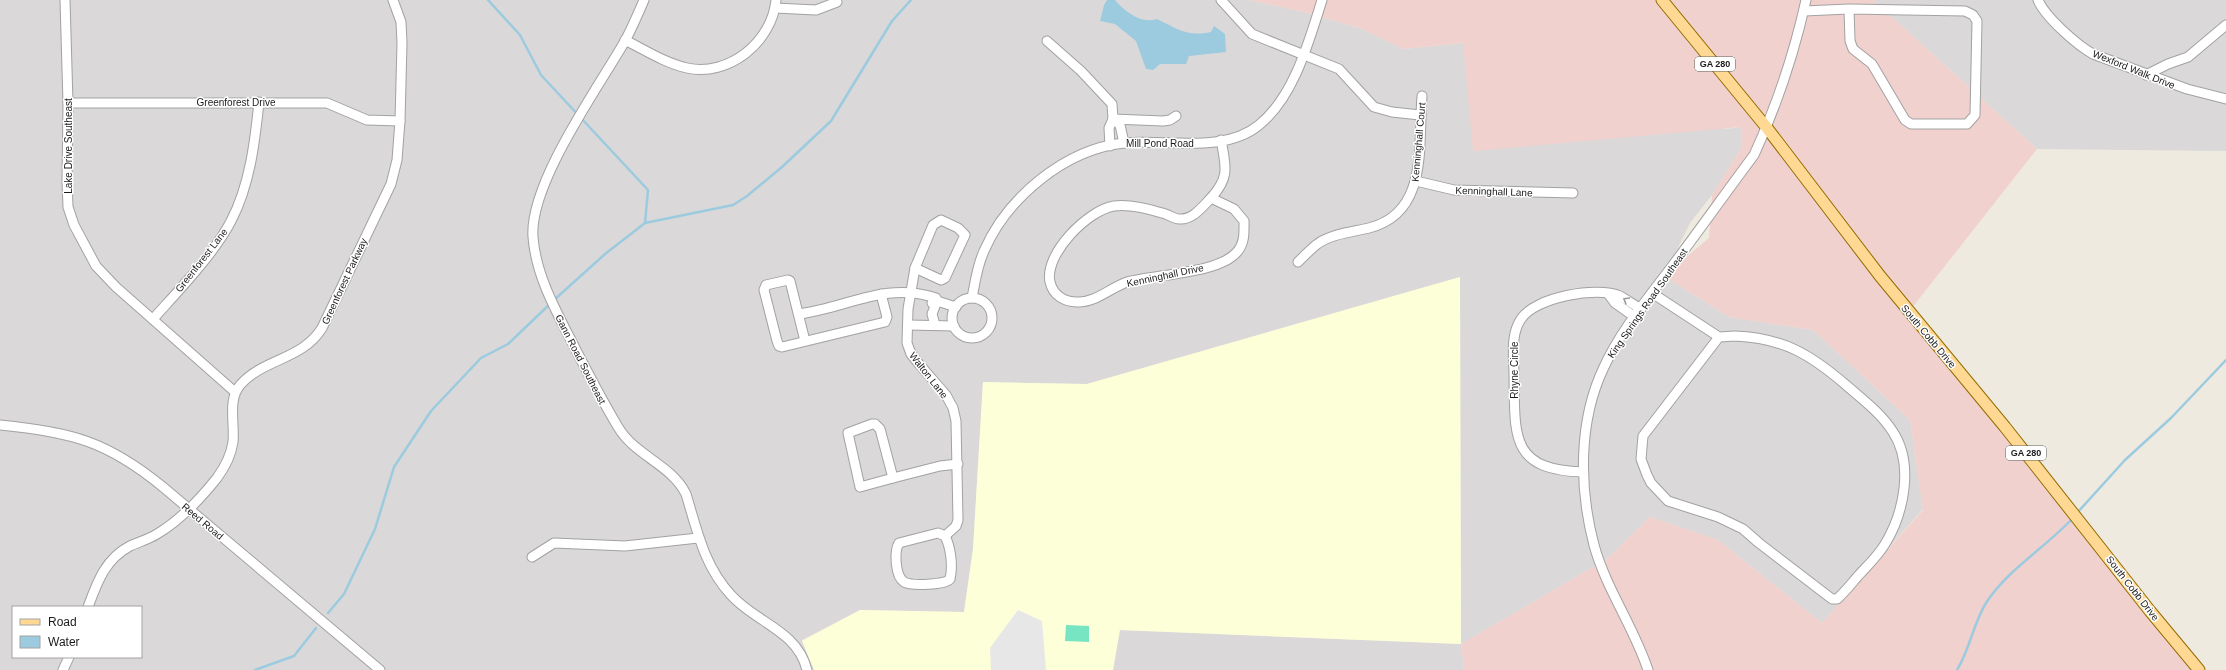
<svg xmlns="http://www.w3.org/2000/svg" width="2226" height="670" viewBox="0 0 2226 670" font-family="Helvetica,sans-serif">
<rect width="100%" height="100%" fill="#eeeae0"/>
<g fill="#dad8d8" fill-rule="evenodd">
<path d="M0 0H1249L1304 12 1360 28 1404 49 1463 43 1726 129 1741 127 1742 147 1712 195 1690 223 1664 276 1729 317 1813 330 1910 420 1923 509 1822 623 1718 540 1650 517 1607 559 1461 644 1464 670H1113L1119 630 1461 644 1460 277 1087 384 983 382 973 549 964 612 860 610 802 640 814 670H0ZM13 607H141V657H13Z"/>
<path d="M1873 0H2226V151L2037 149Z"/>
</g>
<path fill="#f1d1cd" d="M1249 0H1873L2037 149 1911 309 2194 670H1464L1461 644 1607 559 1650 517 1718 540 1822 623 1923 510 1910 420 1813 330 1729 317 1664 276 1709 238 1712 195 1742 147 1741 127 1473 151 1463 43 1404 49 1360 28 1304 12Z"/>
<path fill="#fcffd8" d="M1460 277 1461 644 1120 630 1113 670H814L802 641 860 610 964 612 973 549 983 382 1087 384Z"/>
<path fill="#77e4c2" d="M1066 625 1089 626V642L1065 641Z"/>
<path fill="#e7e7e7" d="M1018 610 1042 621 1046 670H991L990 648Z"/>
<path fill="#9ccbdf" d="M1107 0H1115C1125 12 1141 24 1157 19 1178 29 1186 37 1211 32L1214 26 1225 34 1226 52 1189 56 1186 64H1160L1153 70 1146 69 1136 41 1115 24 1100 21 1104 5Z"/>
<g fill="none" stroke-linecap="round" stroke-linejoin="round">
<g stroke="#9ccbdf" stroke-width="2.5">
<path d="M488 0 520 35 541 75 648 190 645 223"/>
<path d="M554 300 605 254 645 223 733 205 747 196 782 167 831 121 892 21 911 0"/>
<path d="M2077 513 2125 460 2171 418 2226 360"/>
<path d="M328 613 344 594 375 529 394 467 431 411 481 358 508 344 551 303"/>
<path d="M255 670 294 656 316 628"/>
<path d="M1957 670C1970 649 1973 624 1986 603 2008 569 2045 548 2073 518"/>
</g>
<defs>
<g id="minor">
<path d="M65 0 68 103 67 181 68 207 74 225 96 266 116 287 235 392"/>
<path d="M644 0C638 14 632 28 625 41 598 88 529 184 533 237 536 278 559 316 577 352 590 377 603 402 618 427 635 456 671 464 686 494 697 530 704 566 731 595 756 623 797 630 807 670"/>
<path d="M1221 0 1252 34 1339 69 1374 107 1392 112 1420 115"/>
<path d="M2038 0C2045 17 2077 45 2093 54L2187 89 2226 99"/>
<path d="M775 8 816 10 837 2"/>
<path d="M1804 11 1849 9 1850 41 1853 49 1872 64 1905 120 1911 124H1967L1975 115 1977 21 1973 15 1965 11 1849 9"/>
<path d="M625 40C645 50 665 63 687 68 729 77 772 42 776 0"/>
<path d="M1047 41 1081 71 1112 104 1113 119 1120 125 1124 143"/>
<path d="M2146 75 2168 64 2188 57 2226 25"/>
<path d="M68 103H327L367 120 400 121"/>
<path d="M1113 119 1163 121 1170 120 1176 116"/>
<path d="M1110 146 1109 128 1113 119"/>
<path d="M1416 181 1454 190 1573 193"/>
<path d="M1211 198 1234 209 1244 221C1244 232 1245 243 1237 252 1218 274 1155 274 1127 282 1110 288 1095 303 1077 302 1064 302 1053 295 1050 282 1044 254 1088 210 1114 206 1129 204 1149 209 1162 213 1168 214 1174 219 1179 219 1193 220 1202 207 1211 198Z"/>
<path d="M1211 198C1230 177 1226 167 1221 140"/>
<path d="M941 220 958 228 965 235 945 278 941 280 915 268 933 225Z"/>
<path d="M1298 262C1304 256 1310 250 1316 245 1330 234 1352 232 1369 228 1429 213 1418 145 1422 96"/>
<path d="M915 268 908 309 907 343 911 354 919 364 946 395 953 408 956 421 958 520 956 526 945 536"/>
<path d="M1652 293 1719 337"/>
<path d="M1609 295 1615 303 1635 317"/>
<path d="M972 298C975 283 977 266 984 251 1007 198 1065 149 1124 143 1166 139 1224 154 1259 125 1294 97 1309 41 1322 0"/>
<circle cx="972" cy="318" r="20"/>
<path d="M932 303 937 301 956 307"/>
<path d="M799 314C847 308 885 281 936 298L937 301"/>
<path d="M153 319C178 291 214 254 231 221 250 185 255 141 259 102"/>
<path d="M908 325 954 326"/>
<path d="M935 325 932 314 937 301"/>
<path d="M1735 336C1783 338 1810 354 1846 385 1862 399 1881 413 1893 432 1914 464 1904 513 1885 544 1878 556 1867 566 1858 576 1851 584 1845 592 1837 599H1832L1759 543 1743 529 1718 517 1668 501 1651 483 1647 475 1641 459 1643 436 1719 337Z"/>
<path d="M805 341 790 281 788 280 766 285 764 290 777 341 779 346 782 347 885 322 887 317 881 294"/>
<path d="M872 424H875L880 429 893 478 860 487 848 433Z"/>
<path d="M0 425C71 432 107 441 163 487L380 670"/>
<path d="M1583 472C1510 470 1515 436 1514 376 1514 357 1510 335 1521 319 1535 297 1597 286 1620 296 1627 300 1634 305 1641 309"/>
<path d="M893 478 940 466 958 464"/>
<path d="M938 533 945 536C951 548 953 566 950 579 945 585 911 586 904 582 895 576 894 551 899 543Z"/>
<path d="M532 557 554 543 625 546 698 538"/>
<path d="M88 607C97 583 105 559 130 546 139 542 149 539 157 534 179 521 201 498 217 478 225 467 231 456 233 442 235 423 227 399 241 384 265 358 302 360 322 328L391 184 397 160 400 121 402 43 401 22 393 0"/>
<path d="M63 670 69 657"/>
<path d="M1648 670C1634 627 1606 589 1594 545 1579 488 1578 421 1604 367 1621 330 1649 297 1673 265 1701 228 1727 191 1754 155 1777 105 1794 54 1806 0"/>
</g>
<path id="major" d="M1662 0 1767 128 1880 276 2005 427 2150 611 2199 670"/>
</defs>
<use href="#minor" stroke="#a2a2a2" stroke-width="11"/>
<use href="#major" stroke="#936d00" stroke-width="13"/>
<use href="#minor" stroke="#fff" stroke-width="9"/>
<use href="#major" stroke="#ffd994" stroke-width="11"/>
</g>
<defs><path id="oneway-chevron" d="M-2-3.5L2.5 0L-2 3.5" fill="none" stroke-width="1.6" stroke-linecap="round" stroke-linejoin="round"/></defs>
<use stroke="#989898" href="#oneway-chevron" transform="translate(1626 300) rotate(-149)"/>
<g text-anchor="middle" stroke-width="3" stroke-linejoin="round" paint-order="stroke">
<g fill="#fff" stroke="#5f5f5f" stroke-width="1">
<rect x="1695" y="57" width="40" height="14" rx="3"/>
<rect x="2006" y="446" width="40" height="14" rx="3"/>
</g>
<g font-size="9" font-weight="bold" fill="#1b1b1b">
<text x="1715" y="67">GA 280</text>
<text x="2026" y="456">GA 280</text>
</g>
<g font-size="10" fill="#1b1b1b" stroke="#fff">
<text transform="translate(2134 69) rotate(22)" y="4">Wexford Walk Drive</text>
<text x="236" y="106">Greenforest Drive</text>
<text transform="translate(1418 142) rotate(-85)" y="4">Kenninghall Court</text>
<text x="1160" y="147">Mill Pond Road</text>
<text transform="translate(68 146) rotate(-90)" y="4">Lake Drive Southeast</text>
<text transform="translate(1494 191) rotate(2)" y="4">Kenninghall Lane</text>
<text transform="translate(201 260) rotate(-52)" y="4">Greenforest Lane</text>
<text transform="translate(1165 275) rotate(-12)" y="4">Kenninghall Drive</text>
<text transform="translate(344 281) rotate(-65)" y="4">Greenforest Parkway</text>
<text transform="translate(1647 303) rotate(-55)" y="4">King Springs Road Southeast</text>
<text transform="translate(1929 336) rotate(50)" y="4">South Cobb Drive</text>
<text transform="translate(581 359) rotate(63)" y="4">Gann Road Southeast</text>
<text transform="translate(1514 370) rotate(-90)" y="4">Rhyne Circle</text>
<text transform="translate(929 375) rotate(52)" y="4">Walton Lane</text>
<text transform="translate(203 521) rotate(40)" y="4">Reed Road</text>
<text transform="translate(2133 588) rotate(52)" y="4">South Cobb Drive</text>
</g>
</g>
<rect x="12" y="606" width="130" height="52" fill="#ffffff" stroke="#a4a4a4"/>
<rect x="20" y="619" width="20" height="6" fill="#ffd994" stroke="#a4a4a4"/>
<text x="48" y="626" font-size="12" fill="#1b1b1b">Road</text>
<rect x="20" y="636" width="20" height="12" fill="#9ccbdf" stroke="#a4a4a4"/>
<text x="48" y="646" font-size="12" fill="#1b1b1b">Water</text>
</svg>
